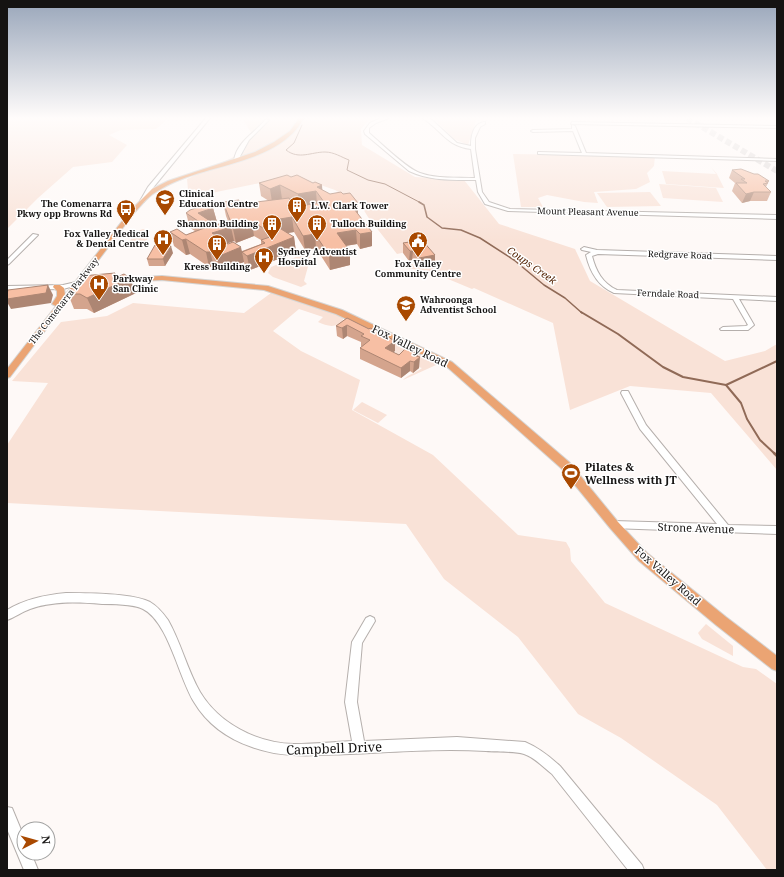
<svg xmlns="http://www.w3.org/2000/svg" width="784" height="877" viewBox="0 0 784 877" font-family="'Noto Serif',serif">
<rect width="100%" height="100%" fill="#fef9f7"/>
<g fill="#f9e2d7">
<path d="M7 118H169L156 129 121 130 109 135 127 145 112 162 73 167 38 198 7 229Z"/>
<path d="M242 118H375L369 120 361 129 362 145 415 177 464 180 499 224 575 249 590 281 725 361 765 351 777 344V470L711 393 630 386 570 410 553 323 474 288 472 289 429 271 404 268 411 262 415 268H419L421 249 397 254 368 217 360 204 335 190 306 180 265 182 202 195 198 193 195 189 188 190 187 179 244 152 252 134Z"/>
<path d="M433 118H477L468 145 454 139Z"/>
<path d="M513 154 655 156 654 166 647 173 650 182 636 189 594 192 598 203 584 202 547 195 538 198 543 207H521Z"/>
<path d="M711 167 717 174 724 188 666 184 662 171 716 174Z"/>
<path d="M659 184 716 188 723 202 663 198Z"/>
<path d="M650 192 661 206 607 207 597 193Z"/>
<path d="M143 229 150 231 147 240 138 243 130 241 135 232Z"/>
<path d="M308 255 310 258 306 259 309 263 304 281 307 284 301 287 273 277 268 273 271 267 296 257Z"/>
<path d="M271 293 343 317V320C336 329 327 326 318 322L323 317 299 309 273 331 301 351 360 380 352 410 433 455 518 535 566 542 570 549 571 561 605 603 743 667 756 669 777 684V870H767L717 805 621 738 578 714 518 637 444 579 406 524 7 503V445L48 383 12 381 61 322 107 316 133 303 244 313Z"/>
<path d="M391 341 437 363 436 365 403 380C407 375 416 373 422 368L389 359 396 352 385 346Z"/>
<path d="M362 402 387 415 378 423 353 410Z"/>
<path d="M706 624 733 646V656L702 639 698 633Z"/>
</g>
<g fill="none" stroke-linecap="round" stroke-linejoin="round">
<path stroke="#906a57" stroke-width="1" d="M302 125 294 143 286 150C299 160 311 152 325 152 334 152 341 157 349 160L347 170 368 180 385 184 421 203"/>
<path stroke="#906a57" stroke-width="1.5" d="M419 202 424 205 427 217 442 228 461 230 480 238 514 260 544 285 565 298 582 313"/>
<g stroke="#906a57" stroke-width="2">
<path d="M581 312 618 334 663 367 683 377 726 385 741 403 747 419 760 440 775 454"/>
<path d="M726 385 777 361"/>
</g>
<path stroke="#906a57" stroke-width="2.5" d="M774 453 777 456"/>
<path stroke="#dbd6d5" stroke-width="6" stroke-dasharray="6 3" stroke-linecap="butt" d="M687 118 777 171"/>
<defs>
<g id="minor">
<path d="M206 118H210L152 189 144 202H140V201L148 187Z"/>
<path d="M381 118H389L376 123 369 128V133C382 144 406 168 420 173 437 179 457 177 475 178L471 149C446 146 442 130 422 118H428L432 120 457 143 471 146C471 136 473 123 485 122V124L480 127 475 138V149L482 192 489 202 510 209 777 215V219L508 211 485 204 478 192 476 180C453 180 430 181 409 171L365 134 364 131 370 123Z"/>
<path d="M266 119 269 120 249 140 238 160 234 161C236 142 255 133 266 119Z"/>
<path d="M572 122 777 126V128L571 124Z"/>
<path d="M572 125 575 126 586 153 777 159V161L538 154V152H539L582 153 573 131 533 132 531 131 533 130 572 129Z"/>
<path d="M33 234 38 235 9 264 7 265V260Z"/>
<path d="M584 247 597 250 777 256V260L598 254 592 256C596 271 602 283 617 290L777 297V301L739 299 754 325 748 330H721L720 329 723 327 746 326 748 325 733 299 614 293C598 286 590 272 586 255L591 252 582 250 581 249Z"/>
<path d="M76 282 79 284 78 285 63 289 7 290V286L63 285Z"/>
<path d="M622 391H628L646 425 728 525 777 526V534L611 528 609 525 611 522 614 521 717 524 640 429 621 393Z"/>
<path d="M66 593C86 593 133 593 150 602 157 606 163 613 168 620 181 643 187 669 200 692 219 724 257 743 294 744 313 744 333 742 352 741L345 702 352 642 366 618 370 616 374 618 375 621 362 643 357 702 364 741 457 737 525 742C539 748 549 756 560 766L642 865 644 870H628L552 774C543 767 534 757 524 754 514 751 496 752 486 751 440 748 395 752 350 754 317 755 284 759 252 747 228 739 207 724 194 702 179 678 168 621 143 609 133 604 113 604 102 604 77 602 53 601 30 609 22 612 15 617 7 620V610C25 599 45 595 66 593Z"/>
<path d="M7 807 12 808 24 837V853H31L38 870H24L7 829Z"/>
</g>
<g id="major">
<path d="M299 118H304C301 123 297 129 293 133 257 168 196 165 156 192 147 197 141 206 134 213L10 377 7 378V369L56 306 52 304 57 296V291L53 287 54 285H60L64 288 65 295 130 211 152 189 168 181 255 152 274 142 290 131Z"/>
<path d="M162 276 268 286 342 310 452 362 569 462 618 522 647 553 726 617 777 656V671L772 669 716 625 639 561 610 528 561 468 446 366 336 314 264 290 162 280 119 282 115 280 119 278Z"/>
</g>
</defs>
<use href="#minor" stroke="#b5afac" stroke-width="2"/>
<use href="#major" stroke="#d5d5d4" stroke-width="2"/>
<use href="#minor" fill="#fff" fill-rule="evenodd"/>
<use href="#major" fill="#eba473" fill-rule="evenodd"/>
</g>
<g fill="#d4a48d" fill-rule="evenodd">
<path d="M732 170 769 181 766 187 771 192 767 201H750L742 203 732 191 735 183 729 178Z"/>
<path d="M291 177 322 190 358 214 372 246 360 249 357 244 346 246 350 251V265L330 270 316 248 305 250 294 232 287 233 294 237 296 252 250 270 245 266 244 262 220 271 214 266 209 267 190 254 186 255 174 246 170 232 186 235 195 231 190 228 186 213 213 208 217 222 213 223 216 225 228 221 226 216 223 202 240 204 269 201 261 196 259 183ZM254 236 261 240V244L242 251 227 243 234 241 236 243Z"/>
<path d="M403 243 435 255V265L419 268 412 260 409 261 403 253Z"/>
<path d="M173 253 165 266H149L147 259Z"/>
<path d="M117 278 136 293 94 313 87 309H74L68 294 79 282Z"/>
<path d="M347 318 395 341V351L393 352 399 355 418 354 419 368 413 373 410 371 401 378 360 359V348L362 347 361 346V342L347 336 343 339 337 336 336 326Z"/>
</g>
<g fill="#ad8673">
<path d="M280 185 282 199 272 202 270 189Z"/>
<path d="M322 185 323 199 317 187Z"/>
<path d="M316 191 317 205 299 208 298 194Z"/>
<path d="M754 192 750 201 742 203 746 194Z"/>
<path d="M358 203V217L351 205Z"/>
<path d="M213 208 217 222 205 226 198 213Z"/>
<path d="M292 217 294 232 276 235 268 221Z"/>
<path d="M252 222 254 236 236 243 233 229Z"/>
<path d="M231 227 234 241 216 248 212 233Z"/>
<path d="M356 230 357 244 338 247 337 233Z"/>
<path d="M372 232V246L360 249V234Z"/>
<path d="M315 234 316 248 305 250 303 236Z"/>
<path d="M294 237 296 252 250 270 247 256Z"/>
<path d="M186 239 190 254 186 255 182 240Z"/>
<path d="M171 246 173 253 165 266 163 259Z"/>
<path d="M241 247 244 262 220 271 217 257Z"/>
<path d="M350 251V265L330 270 329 255Z"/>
<path d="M410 251H413L412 260 409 261Z"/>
<path d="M206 252H210L214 266 209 267Z"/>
<path d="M435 255V265L419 268V258Z"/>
<path d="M115 273 119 283 130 278 136 293 94 313 87 298 113 279Z"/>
<path d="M48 285 53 295 51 303 11 309 7 302V299Z"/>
<path d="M347 325V336L343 339 342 328Z"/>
<path d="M395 341V351L385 359V348Z"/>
<path d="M418 354V359L420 357 419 368 413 373 414 362 416 356Z"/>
<path d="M410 361V371L401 378V368Z"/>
</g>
<g fill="#f7bfa4" stroke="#ad8673">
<path d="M741 169 754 174H758L769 181H765L768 183 763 184 771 192H754L746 194 736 183H747L741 179H745L732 170Z"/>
<path d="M287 175 291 177 297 175 313 183 315 182 322 185 317 187 330 194 341 192 343 194 350 193 358 203 351 205 372 232 360 234 356 230 337 233 350 251 329 255 315 234 303 236 292 217 268 221 294 237 247 256 242 252 265 243 261 240 276 235 252 222 233 229 231 227 212 233 228 244 233 242 241 247 217 257 210 252H206L186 239 182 240 170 232 177 229 186 235 207 227 186 213 190 210 208 204 213 208 198 213 216 225 230 220 223 202 239 200 240 204 289 198 294 207 324 202 316 191 298 194 280 185 270 189 259 183Z"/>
<path d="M422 240 435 255 419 258 413 251H410L403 243Z"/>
<path d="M155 245 171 246 163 259H147Z"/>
<path d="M115 273 113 279 124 274 130 278 87 298 80 294H68L77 282H79L82 276Z"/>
<path d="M48 285 46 293 7 299V294L8 290Z"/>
<path d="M347 318 369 329 370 328 377 331 395 341 385 348 399 355 406 348 418 354 416 356 420 357 414 362 410 361 401 368 360 348 370 340 361 336 364 334 347 325 342 328 336 326Z"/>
</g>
<linearGradient id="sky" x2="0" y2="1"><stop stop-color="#99a6ba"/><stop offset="0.49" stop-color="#fffcfb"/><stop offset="1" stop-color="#fffcfb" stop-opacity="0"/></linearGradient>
<rect width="784" height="241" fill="url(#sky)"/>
<defs>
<symbol id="university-pin" viewBox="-11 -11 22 30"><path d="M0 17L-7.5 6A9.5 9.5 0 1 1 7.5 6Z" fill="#a94900" stroke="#fff"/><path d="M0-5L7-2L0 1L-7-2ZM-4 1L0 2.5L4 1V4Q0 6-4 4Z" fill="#fff"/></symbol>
<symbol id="building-pin" viewBox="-11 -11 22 30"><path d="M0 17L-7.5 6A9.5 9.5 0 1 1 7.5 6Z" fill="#a94900" stroke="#fff"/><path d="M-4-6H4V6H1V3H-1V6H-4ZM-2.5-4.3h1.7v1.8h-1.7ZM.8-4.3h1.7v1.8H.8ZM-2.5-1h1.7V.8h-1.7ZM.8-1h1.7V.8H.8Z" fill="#fff"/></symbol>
<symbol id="bus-pin" viewBox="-11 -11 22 30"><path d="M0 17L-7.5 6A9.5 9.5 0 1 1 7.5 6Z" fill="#a94900" stroke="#fff"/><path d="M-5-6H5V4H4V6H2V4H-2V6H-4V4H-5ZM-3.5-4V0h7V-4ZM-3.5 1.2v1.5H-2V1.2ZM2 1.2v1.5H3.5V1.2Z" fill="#fff"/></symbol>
<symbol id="hospital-pin" viewBox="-11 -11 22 30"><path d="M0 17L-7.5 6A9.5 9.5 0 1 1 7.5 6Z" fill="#a94900" stroke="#fff"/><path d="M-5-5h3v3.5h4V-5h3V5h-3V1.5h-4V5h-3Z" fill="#fff"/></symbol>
<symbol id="civic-pin" viewBox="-11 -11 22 30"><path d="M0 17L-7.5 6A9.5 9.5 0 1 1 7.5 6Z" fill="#a94900" stroke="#fff"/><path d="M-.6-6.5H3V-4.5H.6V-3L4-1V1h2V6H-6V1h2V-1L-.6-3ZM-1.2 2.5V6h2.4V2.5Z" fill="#fff"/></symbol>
<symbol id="school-pin" viewBox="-11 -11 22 30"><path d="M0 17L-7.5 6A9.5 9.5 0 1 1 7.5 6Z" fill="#a94900" stroke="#fff"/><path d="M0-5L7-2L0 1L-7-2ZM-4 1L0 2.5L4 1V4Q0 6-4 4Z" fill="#fff"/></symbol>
<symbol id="stadium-pin" viewBox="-11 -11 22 30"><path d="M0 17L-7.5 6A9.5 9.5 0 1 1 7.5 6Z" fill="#a94900" stroke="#fff"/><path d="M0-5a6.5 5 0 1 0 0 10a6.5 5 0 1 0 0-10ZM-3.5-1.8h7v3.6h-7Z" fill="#fff"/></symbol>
</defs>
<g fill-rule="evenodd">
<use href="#university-pin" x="154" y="188" width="22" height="30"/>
<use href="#building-pin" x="286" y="195" width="22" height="30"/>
<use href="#bus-pin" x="115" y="198" width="22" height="30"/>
<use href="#building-pin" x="261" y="213" width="22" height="30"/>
<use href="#building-pin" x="306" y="213" width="22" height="30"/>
<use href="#hospital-pin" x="152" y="228" width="22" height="30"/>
<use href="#civic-pin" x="407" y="230" width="22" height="30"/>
<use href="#building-pin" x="206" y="233" width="22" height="30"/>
<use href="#hospital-pin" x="253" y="246" width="22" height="30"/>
<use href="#hospital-pin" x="88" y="273" width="22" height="30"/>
<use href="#school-pin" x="395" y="294" width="22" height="30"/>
<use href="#stadium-pin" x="560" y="462" width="22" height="30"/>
</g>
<g text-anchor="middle" stroke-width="3" stroke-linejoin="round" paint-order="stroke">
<g font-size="9" font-weight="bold" fill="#151312" stroke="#fff" text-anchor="start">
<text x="179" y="197">Clinical<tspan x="179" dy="10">Education Centre</tspan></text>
<text x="112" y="207" text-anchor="end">The Comenarra<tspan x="112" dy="10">Pkwy opp Browns Rd</tspan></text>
<text x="311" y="209">L.W. Clark Tower</text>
<text x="258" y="227" text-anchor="end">Shannon Building</text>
<text x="331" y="227">Tulloch Building</text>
<text x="149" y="237" text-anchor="end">Fox Valley Medical<tspan x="149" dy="10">&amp; Dental Centre</tspan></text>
<text x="278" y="255">Sydney Adventist<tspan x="278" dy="10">Hospital</tspan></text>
<text x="418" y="267" text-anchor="middle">Fox Valley<tspan x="418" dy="10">Community Centre</tspan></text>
<text x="217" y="270" text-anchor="middle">Kress Building</text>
<text x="113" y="282">Parkway<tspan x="113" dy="10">San Clinic</tspan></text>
<text x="420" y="303">Wahroonga<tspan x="420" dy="10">Adventist School</tspan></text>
</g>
<g font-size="9" fill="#151312" stroke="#fff">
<text transform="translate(588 212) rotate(1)" y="3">Mount Pleasant Avenue</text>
<text transform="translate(680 255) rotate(2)" y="3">Redgrave Road</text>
<text transform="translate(668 294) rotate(2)" y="3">Ferndale Road</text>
<text transform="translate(64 301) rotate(-52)" y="3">The Comenarra Parkway</text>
</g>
<g font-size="10" font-style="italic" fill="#522102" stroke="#fff">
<text transform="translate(532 265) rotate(35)" y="4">Coups Creek</text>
</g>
<g font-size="11" fill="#151312" stroke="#fff">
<text transform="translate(410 346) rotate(26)" y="4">Fox Valley Road</text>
<text transform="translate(696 528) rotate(2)" y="4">Strone Avenue</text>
<text transform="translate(668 576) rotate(41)" y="4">Fox Valley Road</text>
</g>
<g font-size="11" font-weight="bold" fill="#151312" stroke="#fff" text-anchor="start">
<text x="585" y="471">Pilates &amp;<tspan x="585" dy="13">Wellness with JT</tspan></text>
</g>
<g font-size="13" fill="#151312" stroke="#fff">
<text transform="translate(334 748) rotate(-2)" y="5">Campbell Drive</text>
</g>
</g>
<rect width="784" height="877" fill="none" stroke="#151312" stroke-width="16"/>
<g transform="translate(36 841) rotate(84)"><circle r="19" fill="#ffffff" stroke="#a1a1a0"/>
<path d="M0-3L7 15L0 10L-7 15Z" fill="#a94900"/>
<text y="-6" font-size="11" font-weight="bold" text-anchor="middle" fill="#151312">N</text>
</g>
</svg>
